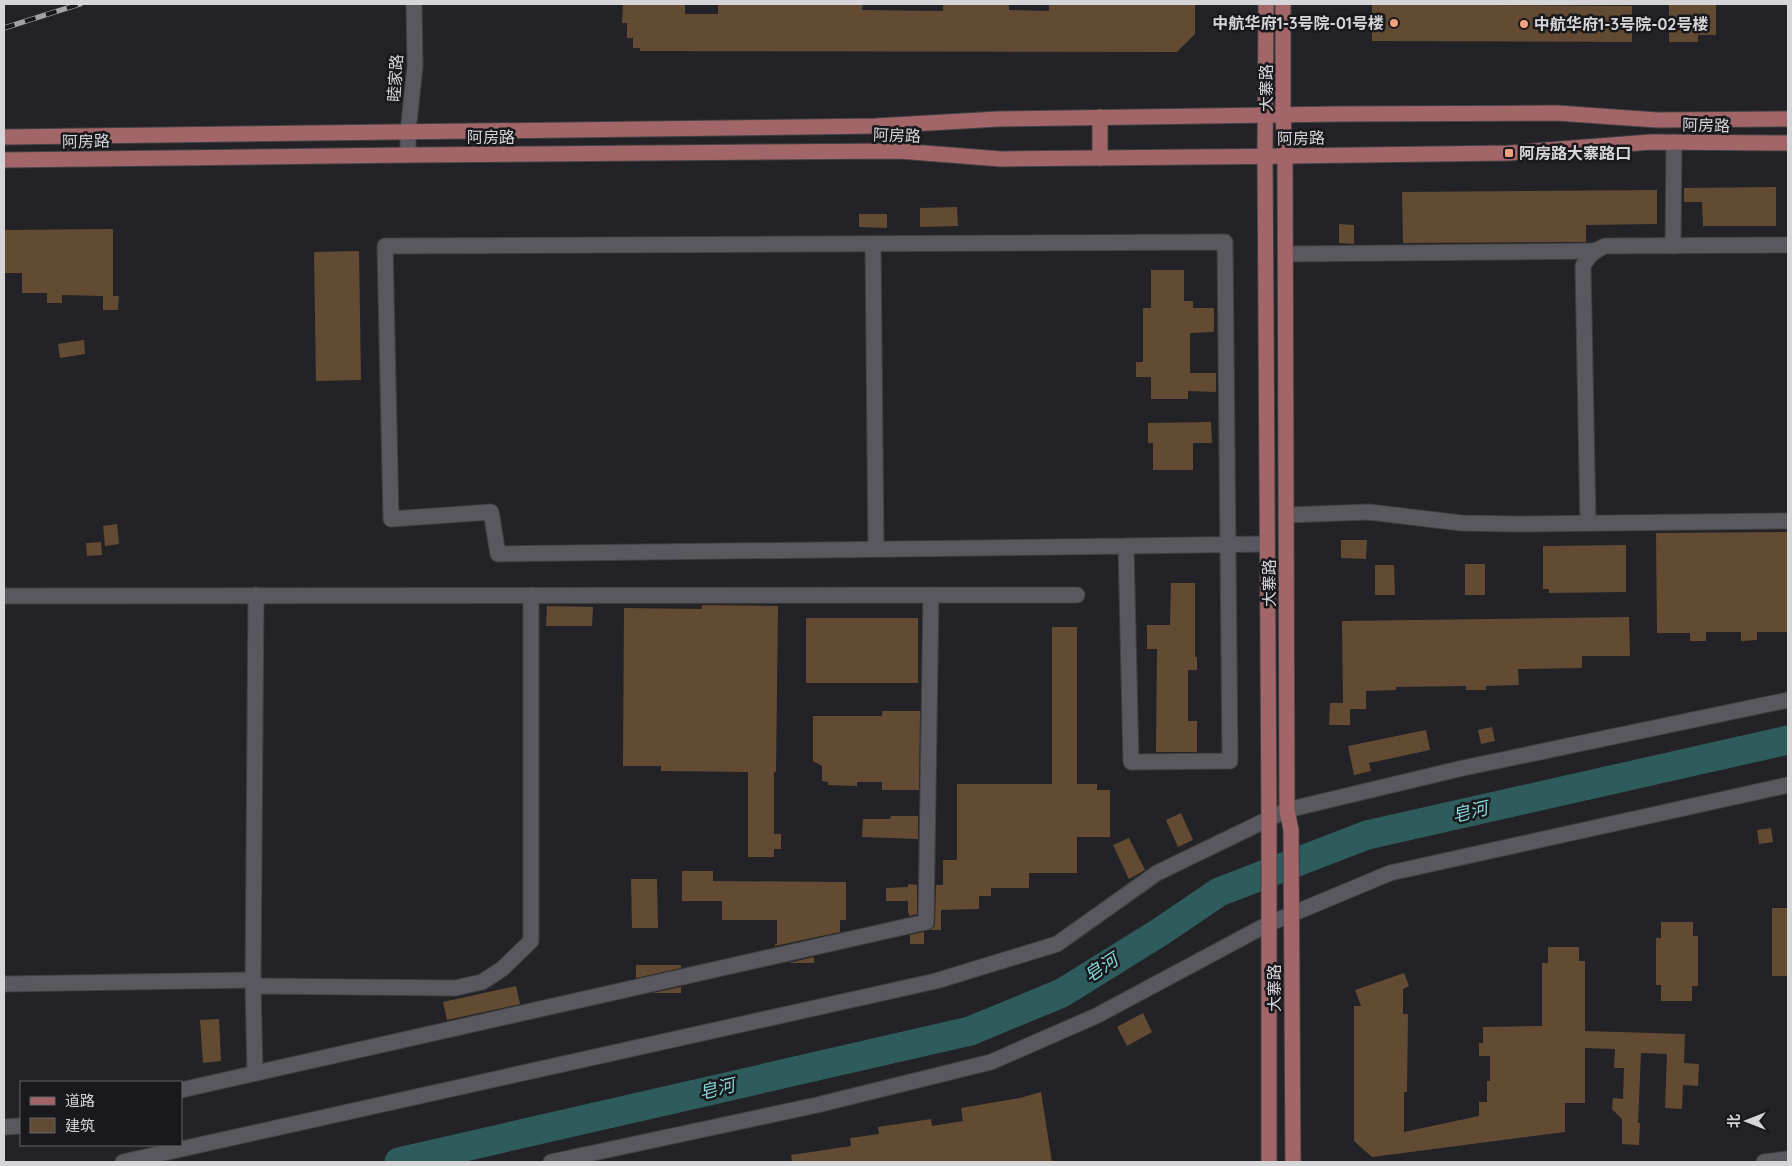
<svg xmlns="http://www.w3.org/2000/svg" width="1792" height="1166" viewBox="0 0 1792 1166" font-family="Quicksand,'Noto Sans SC',sans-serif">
<rect width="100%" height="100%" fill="#232227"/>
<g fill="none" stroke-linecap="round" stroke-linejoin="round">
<path stroke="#2e5b5b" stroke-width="29" d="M399 1162 970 1031 1062 993 1160 932 1219 892 1367 835 1788 740"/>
</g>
<g fill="#634b33">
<path d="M623 4H685V14H718V4H863L862 10 943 11V4H1009V10L1049 11V4H1195V34L1177 52 640 51V48H633V38H627V23H622Z"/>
<path d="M1372 4 1632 6V42L1372 41Z"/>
<path d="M1669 4H1716V35H1698V42H1669Z"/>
<path d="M1776 187V226H1703L1702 202H1684V188Z"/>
<path d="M1657 190V224L1586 225V242L1403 243 1402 192Z"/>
<path d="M957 207 958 226 920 227V208Z"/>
<path d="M859 214H887V228L859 227Z"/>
<path d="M1339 224 1354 225V244L1339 243Z"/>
<path d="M113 229V296H119L118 310H103V296L62 295V303H47V293H22V273H4V230Z"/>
<path d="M359 251 361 380 316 381 314 252Z"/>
<path d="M1151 270H1184V301H1193V308H1214V332L1190 333V373H1216V392L1188 391V399H1151V377H1136V362H1143V308H1151Z"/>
<path d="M84 340 85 354 60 358 58 344Z"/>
<path d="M1211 422 1212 443H1193V470H1153V443H1148V423Z"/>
<path d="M117 524 119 544 105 546 103 526Z"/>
<path d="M1788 532V626H1787V632H1757V640L1741 641V632H1706V641H1690V633H1657L1656 533Z"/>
<path d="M1341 540H1367L1366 559 1341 558Z"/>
<path d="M101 542 102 555 87 556 86 543Z"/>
<path d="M1626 545V592L1549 593V589H1543V546Z"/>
<rect x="1465" y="564" width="20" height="31"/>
<path d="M1375 565H1394L1395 595H1375Z"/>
<path d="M1171 583H1195V657H1197V670H1188V721H1197V752H1156L1157 649H1147V625H1170Z"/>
<path d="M702 605 778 606 776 772H774V834H781V849H774V857H748V772L661 771V766H623L624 608 702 609Z"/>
<path d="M547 606 593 607 592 626H546Z"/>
<path d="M1629 617 1630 656H1582V668L1518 669 1519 685 1486 686V690H1466V686L1396 687V690L1366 691V709H1350V725H1329L1330 703H1343L1342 621Z"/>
<rect x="806" y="618" width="112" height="65"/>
<path d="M1052 627H1077V784H1097V790H1110V837H1077V873H1029V888H991V896H979V909L941 910V930H930L934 927 935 923 936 885H943V860H957V784H1052Z"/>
<path d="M882 711H920L919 790H882V782H857V786L828 785V782L822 781V766L813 761V716H882Z"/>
<path d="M1492 727 1495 741 1481 744 1478 730Z"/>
<path d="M1426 730 1430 750 1369 763 1371 771 1354 775 1348 746Z"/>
<path d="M1181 813 1193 840 1178 847 1166 820Z"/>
<path d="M891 816H918V839L862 837 863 819H890Z"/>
<path d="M1771 828 1773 842 1759 844 1757 830Z"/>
<path d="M1129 838 1145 870 1129 879 1113 845Z"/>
<path d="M682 871H713V881L846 882V920H840V932L775 946V944H777V920H722V901H682Z"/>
<path d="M631 879H657L658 928H632Z"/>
<path d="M908 884 917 885V914L909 916V913H908V901H886V888L908 887Z"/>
<rect x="1772" y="908" width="16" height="68"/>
<path d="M1661 922H1693V936H1698V986H1692V1001H1661V985H1656V938H1661Z"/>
<path d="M924 932V944H910V935Z"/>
<path d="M1548 947H1579V961H1585V1031L1685 1034 1684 1063 1699 1064 1698 1086 1683 1085 1682 1109 1665 1108 1667 1054 1641 1053 1638 1123H1640L1639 1145 1622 1144V1119L1612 1109 1613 1098 1623 1099 1624 1068H1614L1615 1049 1585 1048V1103H1565V1132L1372 1157 1354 1141V1006H1361L1355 990 1404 973 1409 986 1403 989V1014H1408L1407 1092H1404V1132L1479 1116V1102H1487V1081H1490V1056H1479V1043H1483V1027L1542 1026V963H1548Z"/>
<path d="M814 957V963H788Z"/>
<path d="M636 965H681V968L636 978Z"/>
<path d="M516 986 520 1004 447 1020 443 1002Z"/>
<path d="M681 987V993H652Z"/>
<path d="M1143 1013 1152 1032 1127 1046 1117 1027Z"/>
<path d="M219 1019 221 1061 203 1063 200 1020Z"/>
<path d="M1041 1092 1052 1162H792L791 1155 851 1146 850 1138 879 1134 878 1127 931 1119 932 1126 963 1121 961 1108 1020 1098Z"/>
</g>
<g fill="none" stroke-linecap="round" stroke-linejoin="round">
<defs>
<g id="minor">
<path d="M408 155V132L415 66 414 4"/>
<path d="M873 244 876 549"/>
<path d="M1673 246 1674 142"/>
<path d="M1286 254 1594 251"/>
<path d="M1286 515 1369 512 1461 523 1515 524 1788 521"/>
<path d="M1588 523 1583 266C1589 255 1594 251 1605 246L1788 245"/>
<path d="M1126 546 1131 762 1230 761 1225 242 385 246 391 519 491 512 498 554 1126 546 1266 544"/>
<path d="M4 596 1077 595"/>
<path d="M4 984 253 980"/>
<path d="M253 986 455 988 482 982 502 969 531 941V595"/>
<path d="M255 1073 253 986 256 595"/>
<path d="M181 1090 926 922 931 595"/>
<path d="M4 1127 21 1126"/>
<path d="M123 1162 936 981 1057 944 1157 873 1287 810 1463 768 1788 700"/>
<path d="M551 1162 817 1105 991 1062 1096 1016 1268 924 1390 873 1788 785"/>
<path d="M1764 1162 1788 1159"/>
</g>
<g id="major">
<path d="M1266 4 1265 156 1269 818V1162"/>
<path d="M1283 4V114L1285 156 1287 810 1291 830 1293 1162"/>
<path d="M1100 117V158"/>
<path d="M4 137 876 126 998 119 1338 114 1557 113 1657 120 1788 119"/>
<path d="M4 160 408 155 899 151 1001 159 1285 156 1509 153 1651 142 1788 143"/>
</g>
</defs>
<use href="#minor" stroke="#414144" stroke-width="17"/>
<use href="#major" stroke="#414144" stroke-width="17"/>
<use href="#minor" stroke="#59585e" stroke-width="15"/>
<use href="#major" stroke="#a36668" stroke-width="15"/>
<defs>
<path id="rail" d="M4 28 80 4"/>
</defs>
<use href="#rail" stroke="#a2a2a5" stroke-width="5.5"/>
<use href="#rail" stroke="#19191d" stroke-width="4" stroke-dasharray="11" stroke-linecap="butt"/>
</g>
<g fill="#f1a17d" stroke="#19191d" stroke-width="2">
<circle cx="1394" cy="23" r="5"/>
<circle cx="1524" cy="24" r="5"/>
<rect x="1504" y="148" width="10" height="10" rx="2.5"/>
</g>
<g text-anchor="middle" stroke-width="5" stroke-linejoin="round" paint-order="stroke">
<g font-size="16" font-weight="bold" fill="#d6d6d9" stroke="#19191d" text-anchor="start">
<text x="1384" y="29" text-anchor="end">中航华府1-3号院-01号楼</text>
<text x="1534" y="30">中航华府1-3号院-02号楼</text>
<text x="1519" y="159">阿房路大寨路口</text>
</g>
<g font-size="16" fill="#d6d6d9" stroke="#19191d">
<text transform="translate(395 78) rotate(-86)" y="6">睦家路</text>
<text transform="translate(1266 88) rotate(-90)" y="6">大寨路</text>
<text transform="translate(1706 125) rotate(1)" y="6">阿房路</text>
<text transform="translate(897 135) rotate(2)" y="6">阿房路</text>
<text x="491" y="143">阿房路</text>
<text transform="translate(1301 138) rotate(-1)" y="6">阿房路</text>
<text transform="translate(86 141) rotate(-1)" y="6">阿房路</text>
<text transform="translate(1269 583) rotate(-90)" y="6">大寨路</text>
<text transform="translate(1274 988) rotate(-90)" y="6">大寨路</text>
</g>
<g font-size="18" font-style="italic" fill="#85d7d6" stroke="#19191d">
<text transform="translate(1470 812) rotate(-13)" y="6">皂河</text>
<text transform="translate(1101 968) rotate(-33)" y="6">皂河</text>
<text transform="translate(717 1089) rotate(-13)" y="6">皂河</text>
</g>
</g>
<rect width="1792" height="1166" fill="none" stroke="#d6d6d9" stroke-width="10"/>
<rect x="20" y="1081" width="162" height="65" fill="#19191d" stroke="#656568"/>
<rect x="30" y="1097" width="25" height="8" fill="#a36668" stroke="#656568"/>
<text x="65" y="1106" font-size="15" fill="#d6d6d9">道路</text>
<rect x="30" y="1118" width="25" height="15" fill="#634b33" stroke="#656568"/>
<text x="65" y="1131" font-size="15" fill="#d6d6d9">建筑</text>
<g transform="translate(1747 1121) rotate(270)" stroke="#19191d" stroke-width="4" paint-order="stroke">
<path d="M0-4L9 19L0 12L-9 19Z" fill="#d6d6d9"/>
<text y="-8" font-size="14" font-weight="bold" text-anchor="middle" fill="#d6d6d9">北</text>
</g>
</svg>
